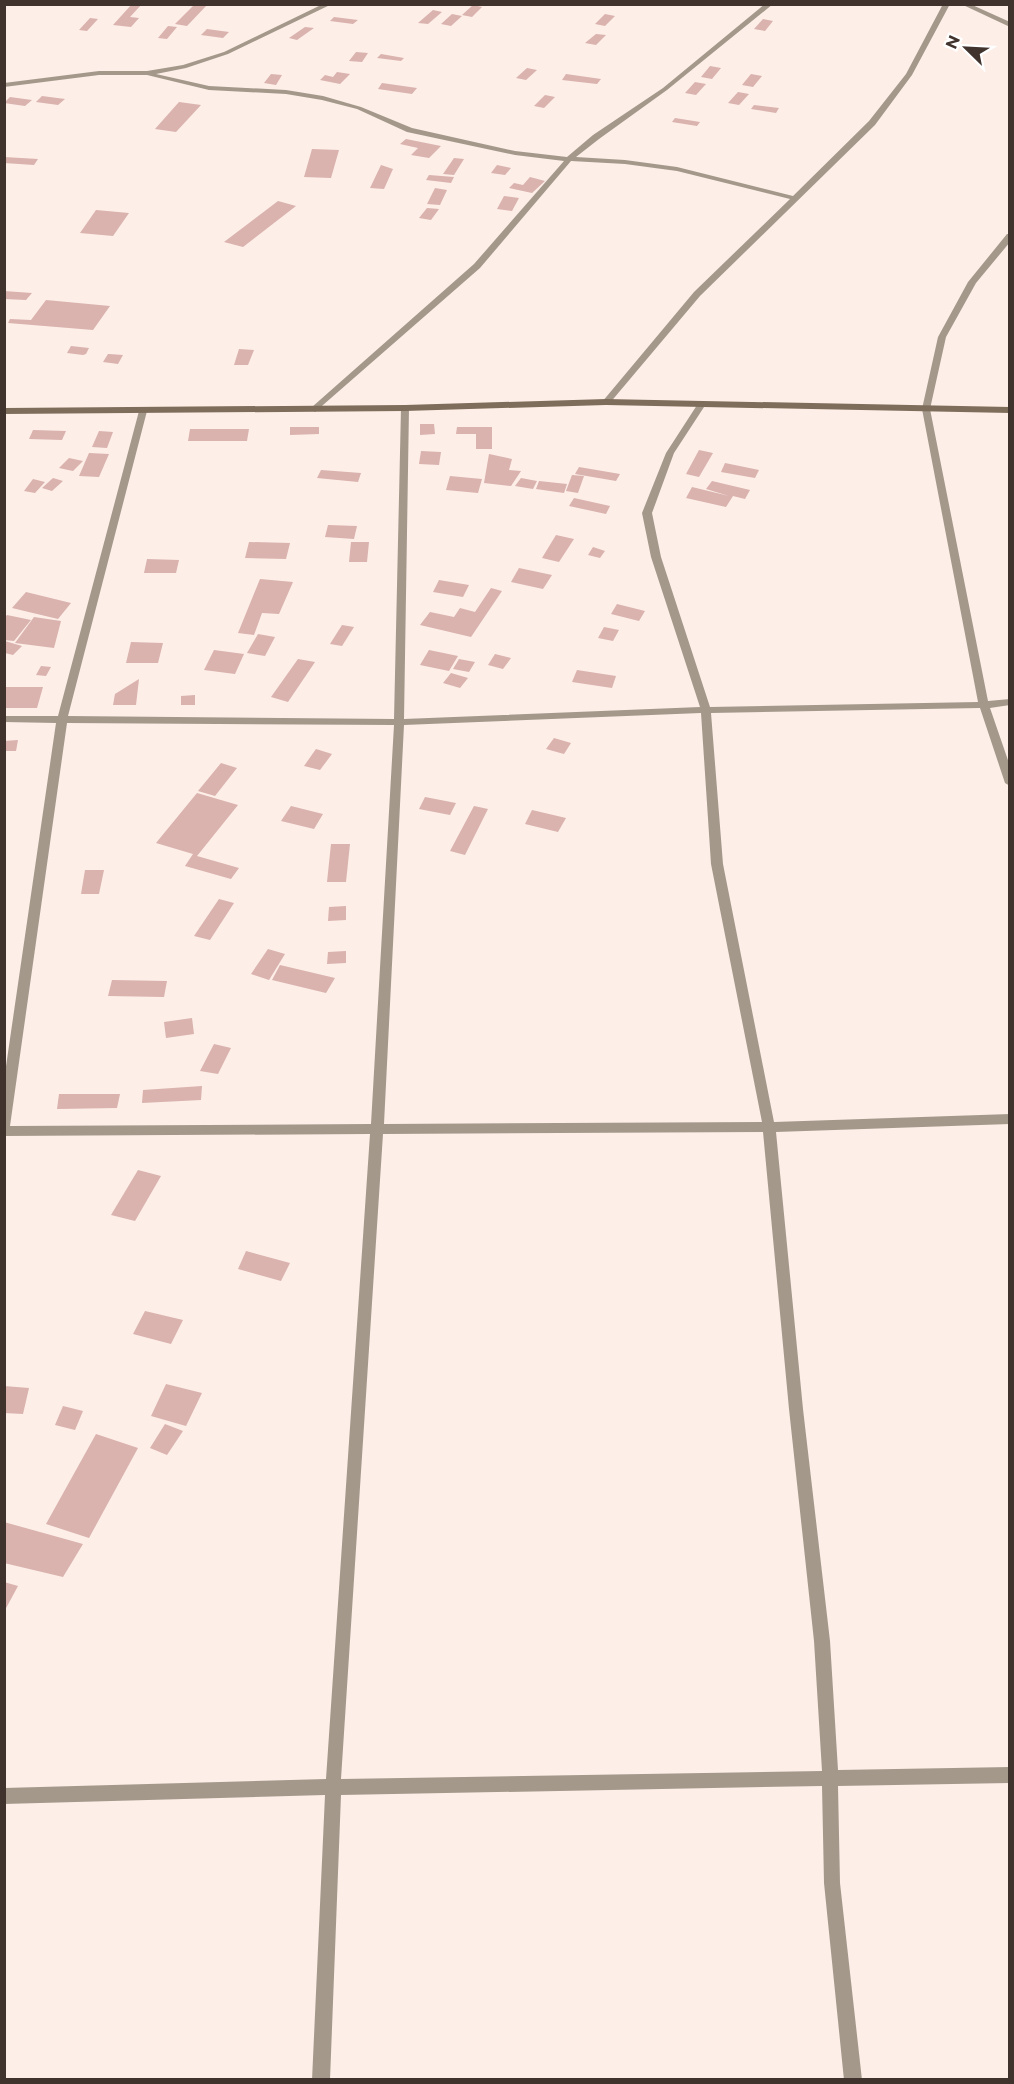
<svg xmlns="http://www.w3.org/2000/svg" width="1014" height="2084" viewBox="0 0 1014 2084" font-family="Montserrat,sans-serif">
<rect width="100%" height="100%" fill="#fdeee7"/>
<g fill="#dab2ae">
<path d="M132 4H142L130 17 139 18 131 27 113 25Z"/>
<path d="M194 5H207L187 26 175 24Z"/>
<path d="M473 5 482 7 472 17 462 15Z"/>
<path d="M433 10 442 12 428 24 418 23Z"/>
<path d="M452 14 462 16 451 26 441 24Z"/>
<path d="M605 14 615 16 605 26 595 24Z"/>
<path d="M334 17 358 20 353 24 330 21Z"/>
<path d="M90 18 98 19 87 31 79 30Z"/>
<path d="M763 19 773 21 765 31 754 29Z"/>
<path d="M168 26 177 27 167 39 158 38Z"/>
<path d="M305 27 314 28 297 40 289 38Z"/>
<path d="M207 29 229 32 223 38 201 35Z"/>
<path d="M596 34 606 35 596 45 585 43Z"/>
<path d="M356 52 368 53 362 62 349 61Z"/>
<path d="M381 54 404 58 401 61 377 58Z"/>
<path d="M710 66 721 68 712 79 701 77Z"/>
<path d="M527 68 537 70 526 80 516 78Z"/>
<path d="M337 72 350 74 340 84 320 80 325 75 333 77Z"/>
<path d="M271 74 282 75 276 85 264 83Z"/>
<path d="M566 74 601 79 597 84 562 80Z"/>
<path d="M751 74 762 76 753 87 742 85Z"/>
<path d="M695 82 706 84 696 95 685 93Z"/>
<path d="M382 83 417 88 412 94 378 89Z"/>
<path d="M738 92 749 94 739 105 728 103Z"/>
<path d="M545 95 555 97 544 108 534 106Z"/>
<path d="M42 96 65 99 58 105 36 102Z"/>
<path d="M10 97 32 100 25 106 4 103Z"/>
<path d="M179 102 201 105 176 132 155 129Z"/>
<path d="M754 105 779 108 776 113 751 109Z"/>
<path d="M675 118 700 122 697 126 672 122Z"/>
<path d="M406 139 441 146 429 158 411 155 418 148 400 144Z"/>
<path d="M312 149 339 150 331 178 304 177Z"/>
<path d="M4 157 38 159 34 165 4 163Z"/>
<path d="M454 158 464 159 454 175 443 174Z"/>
<path d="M381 165 393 169 384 189 370 188Z"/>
<path d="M497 165 511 168 505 175 491 173Z"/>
<path d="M429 175 454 177 451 183 426 180Z"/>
<path d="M530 177 545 181 532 193 509 188 514 183 523 185Z"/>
<path d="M435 188 447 190 440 205 427 204Z"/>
<path d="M504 196 519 198 512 211 497 209Z"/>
<path d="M278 201 296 206 243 247 224 242Z"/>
<path d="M427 208 439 209 431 220 419 218Z"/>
<path d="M96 210 129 213 113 236 80 233Z"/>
<path d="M4 291 32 293 26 300 4 299Z"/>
<path d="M46 300 110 306 93 330 8 323 10 319 31 320Z"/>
<path d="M71 346 89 348 86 354 83 355 67 353Z"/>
<path d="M239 349 254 350 248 365H234Z"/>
<path d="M108 354H109L123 355 118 364 103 362Z"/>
<path d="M420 424H434L435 434 420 435Z"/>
<path d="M290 427H319V434L290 435Z"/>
<path d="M457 427H492V449H476V434H456Z"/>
<path d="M190 429H249L247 441H188Z"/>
<path d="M33 430 66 431 62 440 29 439Z"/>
<path d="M99 431 113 432 107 448 92 447Z"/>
<path d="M699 450 713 453 699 477 686 474Z"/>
<path d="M421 451 441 452 439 465 419 464Z"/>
<path d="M89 453 109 454 99 477 79 476Z"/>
<path d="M489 454 512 459 509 470 521 471 511 486 484 483Z"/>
<path d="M69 458 83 461 73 471 59 468Z"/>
<path d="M725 463 759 470 755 478 721 472Z"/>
<path d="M579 467 620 474 616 481 575 474Z"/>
<path d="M321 470 361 473 358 482 317 478Z"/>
<path d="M572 475 584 476 578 493 566 491Z"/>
<path d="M450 476 482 479 478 493 446 490Z"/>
<path d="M53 478 63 481 52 491 42 488Z"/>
<path d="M521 478 537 481 533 489 515 486Z"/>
<path d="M33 479 45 482 35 493 24 491Z"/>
<path d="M539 481 567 484 564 493 536 489Z"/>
<path d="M712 481 750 490 745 499 733 496 726 507 686 498 692 487 729 496 706 489Z"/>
<path d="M574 498 610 506 606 514 569 506Z"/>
<path d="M328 525 357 526 354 539 325 537Z"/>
<path d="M556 535 574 539 559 562 542 558Z"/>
<path d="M249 542 290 543 286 559 245 558Z"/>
<path d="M351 542H369L367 562H349Z"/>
<path d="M593 547 605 551 600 558 588 555Z"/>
<path d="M147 559 179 560 176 573H144Z"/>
<path d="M519 568 552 575 543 589 511 582Z"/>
<path d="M260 579 293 582 279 614 262 613 254 635 238 633Z"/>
<path d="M439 580 469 585 463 597 433 592Z"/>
<path d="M491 588 502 591 471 637 420 625 430 612 454 617 460 608 475 612Z"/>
<path d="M26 592 71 603 58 619 12 608Z"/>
<path d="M617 604 645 611 639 621 611 614Z"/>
<path d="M7 615 31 620 14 641 4 640V618Z"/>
<path d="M34 617 61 621 54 648 15 643Z"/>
<path d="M342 625 354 627 342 646 330 644Z"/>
<path d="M604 627 619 630 613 641 598 638Z"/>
<path d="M258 634 275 637 265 656 247 653Z"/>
<path d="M5 641 15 644 22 646 13 655 5 653Z"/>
<path d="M131 642 163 643 158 663H126Z"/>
<path d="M214 650 244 654 235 674 204 670Z"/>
<path d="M429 650 458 656 449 671 420 665Z"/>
<path d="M495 654 511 658 503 669 488 665Z"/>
<path d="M298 659 315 662 288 702 271 697Z"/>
<path d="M459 659 475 662 469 672 453 669Z"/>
<path d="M41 666 51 667 46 676 36 675Z"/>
<path d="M577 670 616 676 612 688 572 682Z"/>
<path d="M451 673 468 678 460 688 443 683Z"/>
<path d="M139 679 136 705H113L115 694Z"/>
<path d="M4 687H43L37 708H4Z"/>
<path d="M195 695V705H181V696Z"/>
<path d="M554 738 571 743 564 754 546 749Z"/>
<path d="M18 740 16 751H4V741Z"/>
<path d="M316 749 332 754 320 770 304 766Z"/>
<path d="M221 763 237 768 215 796 198 791Z"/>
<path d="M197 793 238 805 197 856 239 868 231 879 185 866 193 854 156 843Z"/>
<path d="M425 797 456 803 450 815 419 809Z"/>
<path d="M291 806 323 814 314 829 281 821Z"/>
<path d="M474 806 488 809 465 855 450 851Z"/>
<path d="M532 810 566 818 558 832 525 824Z"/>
<path d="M331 844H350L346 882H327Z"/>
<path d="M85 870H104L99 894H81Z"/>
<path d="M219 899 234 903 210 940 194 936Z"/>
<path d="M346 906V920L328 921 329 907Z"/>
<path d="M268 949 285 954 269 980 251 974Z"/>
<path d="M346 951V963L327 964 328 952Z"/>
<path d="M280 965 335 978 326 993 272 980Z"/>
<path d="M112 980 167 981 164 997 108 996Z"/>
<path d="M192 1018 194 1034 166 1038 164 1022Z"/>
<path d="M214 1044 231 1048 218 1074 200 1071Z"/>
<path d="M202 1086 201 1100 142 1103 143 1090Z"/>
<path d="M59 1094H120L117 1108 57 1109Z"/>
<path d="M138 1170 161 1176 135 1221 111 1215Z"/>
<path d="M246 1251 290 1263 281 1281 238 1269Z"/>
<path d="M145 1311 183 1320 171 1344 133 1334Z"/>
<path d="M166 1384 202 1393 186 1426 151 1416Z"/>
<path d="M4 1386 29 1388 23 1414 4 1413Z"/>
<path d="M63 1406 83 1411 75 1430 55 1425Z"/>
<path d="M165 1424 183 1431 167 1455 150 1448Z"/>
<path d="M96 1434 138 1448 89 1538 46 1524Z"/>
<path d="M4 1522 83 1544 63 1577 4 1563Z"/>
<path d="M4 1582 18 1586 4 1612Z"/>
</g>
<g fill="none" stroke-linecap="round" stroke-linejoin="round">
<g fill="#a4988b" fill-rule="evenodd">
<path d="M323 4H332L228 54 186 68 156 74 209 86 286 90 323 96 361 107 412 128 515 151 567 157 593 135 663 88 765 4H773L667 90 599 139 576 157 625 160 677 167 793 196 869 121 906 74 943 4H950L912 75 875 125 700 296 609 404 602 402 694 292 790 199 677 171 625 164 571 161 480 268 315 412 311 409 312 407 474 264 564 161 515 155 407 132 357 109 322 100 286 94 209 90 147 75H99L4 87V83L99 71H147L183 65 224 52Z"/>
<path d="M961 4H970L1010 22V27Z"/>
<path d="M1007 234H1010V242L976 283 946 337 930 409 988 701 1010 699V705L990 708 1010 766V786L1005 783 980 708 711 713 723 864 774 1122 1010 1114V1124L776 1132 803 1409 830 1641 838 1770 1010 1767V1783L838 1786 840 1883 862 2080H844L824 1883 822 1786 341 1795 330 2080H312L325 1795 4 1804V1788L326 1779 370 1134 4 1136V1080L56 723 4 722V716H58L139 411 143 408 147 411 68 716 394 719 401 408 405 405 409 408 404 719 700 707 651 557 642 513 666 453 699 402 702 401 706 404 674 453 652 513 661 557 710 707 978 702 922 409 938 337 968 282ZM701 713 711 864 762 1122 384 1124 404 725ZM67 723 394 725 371 1124 10 1126ZM763 1132 789 1409 814 1641 822 1771 341 1779 383 1134Z"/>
</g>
<path fill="#7e6d5b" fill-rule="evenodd" d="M606 399 1010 407V413L606 405 405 411 4 414V408L405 405Z"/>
</g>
<rect width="1014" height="2084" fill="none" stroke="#40322c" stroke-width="12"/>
<g transform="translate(966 48) rotate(294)" stroke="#ffffff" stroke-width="4.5" paint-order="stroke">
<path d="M0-4.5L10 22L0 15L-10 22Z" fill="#40322c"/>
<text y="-9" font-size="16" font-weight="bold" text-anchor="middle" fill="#40322c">N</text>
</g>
</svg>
